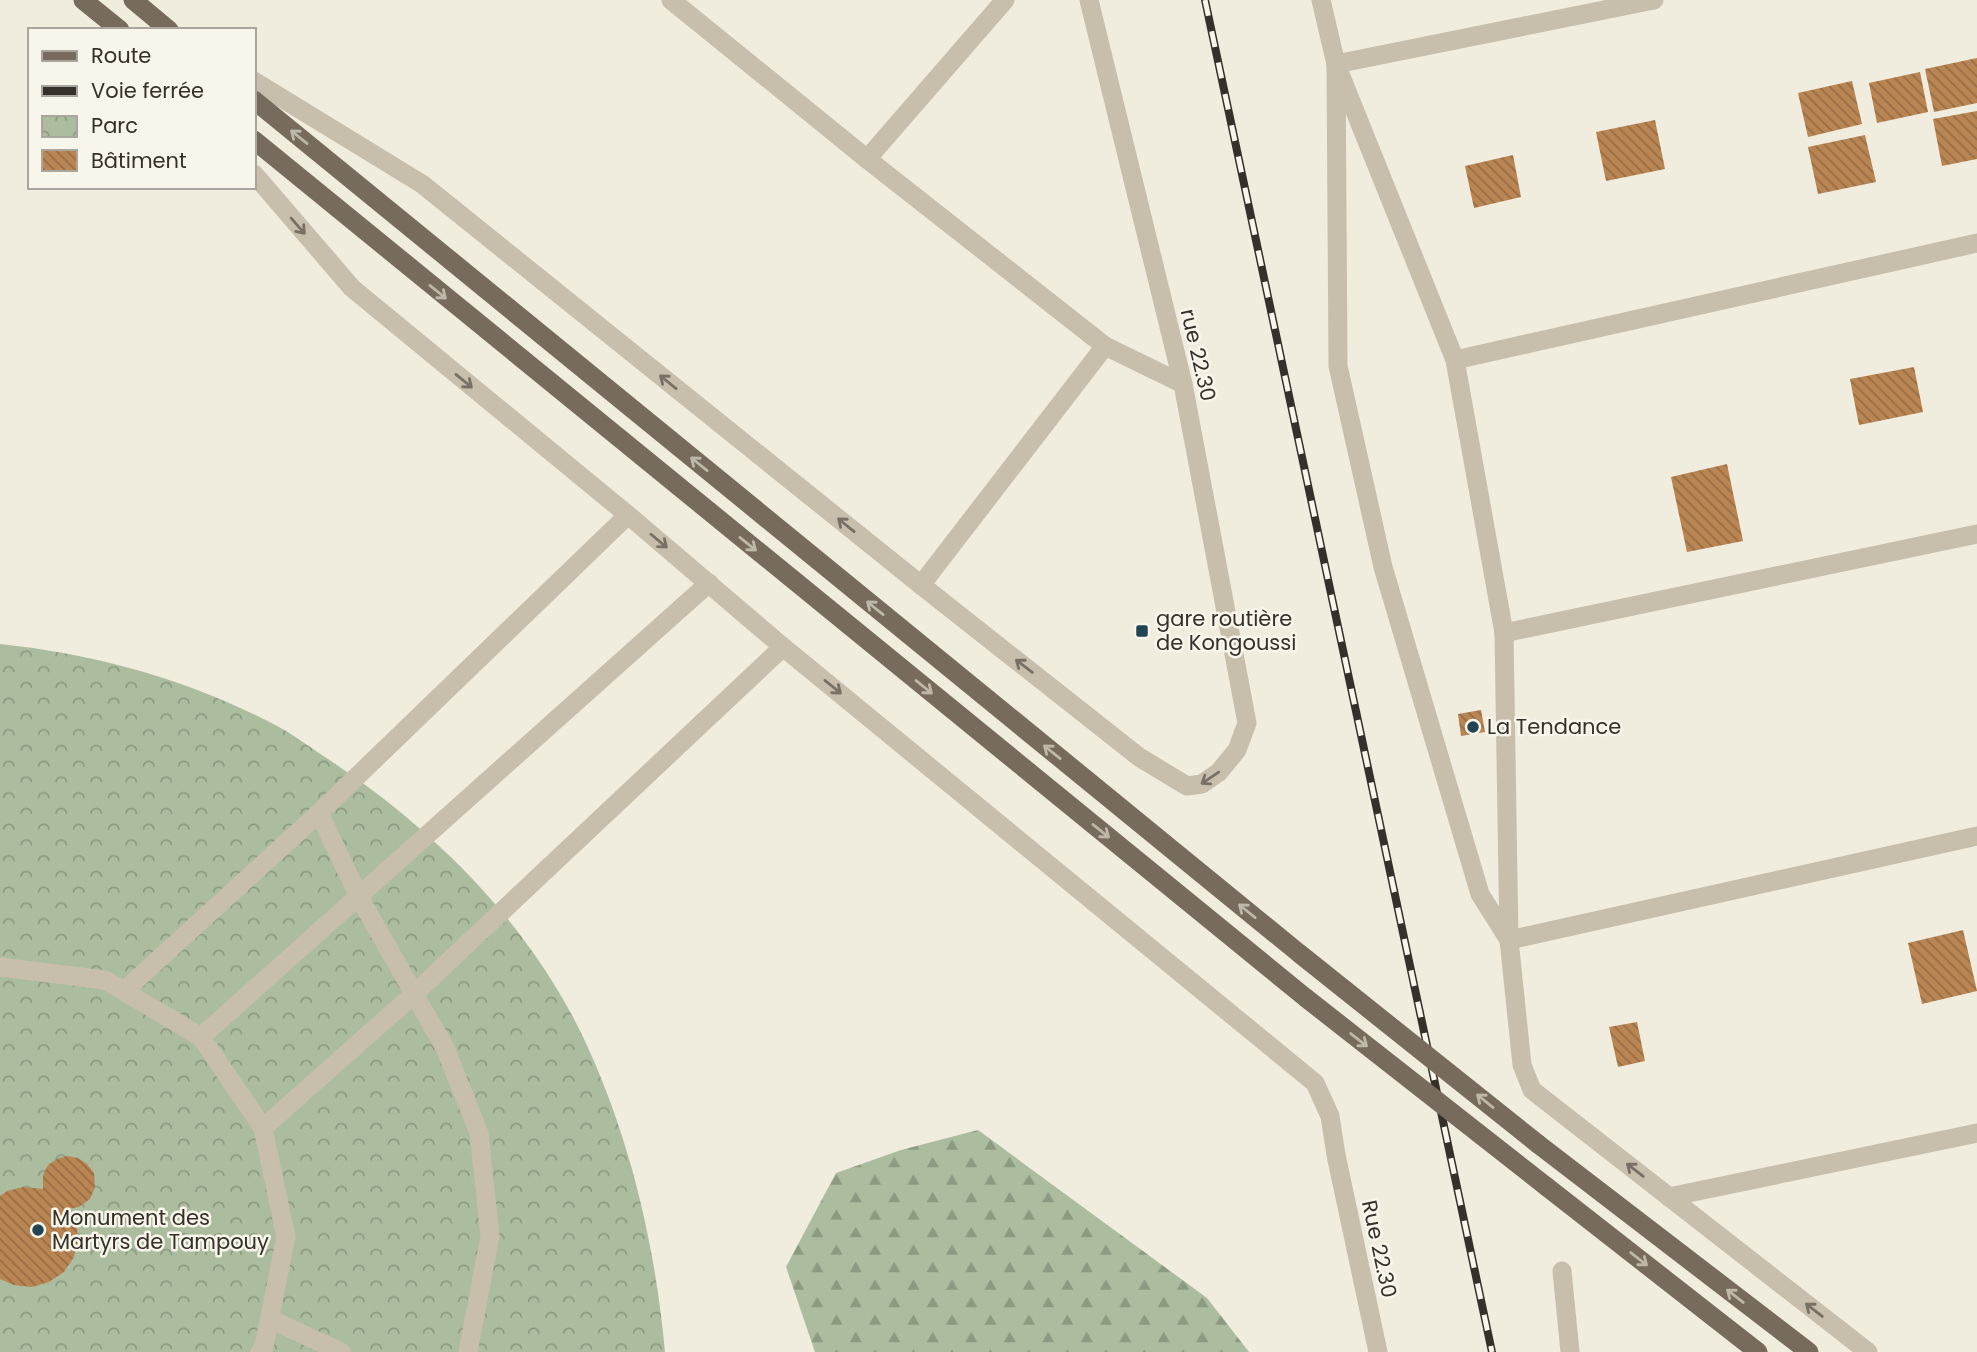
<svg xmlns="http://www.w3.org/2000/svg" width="1977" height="1352" viewBox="0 0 1977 1352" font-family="Poppins,sans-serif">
<defs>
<pattern id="forest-firs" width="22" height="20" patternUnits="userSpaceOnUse" patternTransform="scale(1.75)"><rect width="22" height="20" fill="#acbd9f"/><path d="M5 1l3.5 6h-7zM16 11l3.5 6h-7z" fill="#8d9a82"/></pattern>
<pattern id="park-crowns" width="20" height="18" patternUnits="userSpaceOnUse" patternTransform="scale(1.75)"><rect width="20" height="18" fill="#acbd9f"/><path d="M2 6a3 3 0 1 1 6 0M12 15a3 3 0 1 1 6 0" fill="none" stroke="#8d9a82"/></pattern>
<pattern id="building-back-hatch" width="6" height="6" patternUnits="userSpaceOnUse" patternTransform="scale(1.75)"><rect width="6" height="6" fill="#b98552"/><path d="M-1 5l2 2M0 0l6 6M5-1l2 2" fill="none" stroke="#976d44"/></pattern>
</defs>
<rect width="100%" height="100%" fill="#f0ecde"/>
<path fill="url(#forest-firs)" d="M978 1130 1207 1298 1249 1352H815L786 1267 836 1173 901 1150Z"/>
<path fill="url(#park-crowns)" d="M0 644C97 654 193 681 279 727 296 736 312 749 328 759 434 829 529 923 584 1039 630 1137 655 1244 665 1352H0Z"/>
<g fill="url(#building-back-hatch)">
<path d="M1977 58V103L1934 112 1925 69Z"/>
<path d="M1920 72 1928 112 1877 123 1869 83Z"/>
<path d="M1852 81 1862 124 1808 137 1798 93Z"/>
<path d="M1977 111V159L1942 166 1933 119Z"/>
<path d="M1655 120 1665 169 1606 181 1596 132Z"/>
<path d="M1865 135 1876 182 1818 194 1808 147Z"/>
<path d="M1513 155 1521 197 1474 208 1465 166Z"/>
<path d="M1914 367 1923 412 1859 425 1850 379Z"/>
<path d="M1727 464 1743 541 1687 552 1671 477Z"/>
<path d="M1481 710 1485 732 1461 736 1458 714Z"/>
<path d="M1963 930 1977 991 1922 1004 1908 943Z"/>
<path d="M1637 1022 1645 1061 1618 1067 1609 1027Z"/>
<path d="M67 1156 78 1158 87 1164 94 1173 95 1187 90 1199 79 1207 69 1209 76 1221 78 1239 74 1257 64 1272 49 1282 32 1287 14 1285 0 1279V1196L7 1191 23 1187 43 1189V1175L48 1165 57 1159Z"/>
</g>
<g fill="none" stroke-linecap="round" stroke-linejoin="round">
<g stroke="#c7beab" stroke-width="19">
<path d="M319 813 359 897 445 1048 479 1133 490 1236 468 1352"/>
<path d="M0 967 105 980 201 1037 263 1128 286 1237 264 1346 260 1352"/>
<path d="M124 991 319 813 628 515"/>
<path d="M201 1037 709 583"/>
<path d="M263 1128 414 994 783 647"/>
<path d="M270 1319 341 1352"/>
</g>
<g stroke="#c7beab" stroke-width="19">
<path d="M671 0 867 159 1105 346 1183 384"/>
<path d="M1321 0 1336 64 1455 360 1504 633 1509 940 1522 1065 1532 1090 1868 1352"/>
<path d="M1654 0 1336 64 1338 366 1383 567 1480 894 1509 940 1977 836"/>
<path d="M254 81 422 184 921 585 1139 757 1187 786 1202 784 1219 772 1237 750 1247 723 1183 384 1089 0"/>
<path d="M867 159 1005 0"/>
<path d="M254 174 352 288 628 515 783 647 1315 1083 1330 1116 1336 1155 1378 1352"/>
<path d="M1455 360 1977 243"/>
<path d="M921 585 1105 346"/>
<path d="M1504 633 1977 534"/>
<path d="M1669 1197 1977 1133"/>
<path d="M1562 1271 1570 1352"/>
</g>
<g stroke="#766b5c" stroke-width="19">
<path d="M83 0 120 30"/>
<path d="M133 0 169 30"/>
<path d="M254 100 1300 954"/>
<path d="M254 140 1306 998"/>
<path d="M1538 1144 1809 1352"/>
<path d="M1547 1187 1758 1352"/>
</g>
<defs>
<path id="rail" d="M1205 0 1492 1352"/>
</defs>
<use href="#rail" stroke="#353029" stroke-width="8"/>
<use href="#rail" stroke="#f8f5ea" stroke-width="5" stroke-dasharray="16" stroke-linecap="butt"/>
<g stroke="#766b5c" stroke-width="19">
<path d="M1300 954 1538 1144"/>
<path d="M1306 998 1547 1187"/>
</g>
</g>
<defs><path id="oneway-shaft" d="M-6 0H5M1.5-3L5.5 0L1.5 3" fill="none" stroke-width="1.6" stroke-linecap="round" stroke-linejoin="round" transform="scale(1.75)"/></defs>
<g stroke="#beb7aa">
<use href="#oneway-shaft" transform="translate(299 137) rotate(-141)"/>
<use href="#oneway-shaft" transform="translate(438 292) rotate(39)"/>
<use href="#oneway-shaft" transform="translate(699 464) rotate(-141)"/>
<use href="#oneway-shaft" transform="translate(748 544) rotate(39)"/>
<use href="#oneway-shaft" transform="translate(875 608) rotate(-141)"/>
<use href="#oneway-shaft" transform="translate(924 687) rotate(39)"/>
<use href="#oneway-shaft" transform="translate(1052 752) rotate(-141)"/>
<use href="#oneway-shaft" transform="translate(1101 831) rotate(39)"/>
<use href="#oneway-shaft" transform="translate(1247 911) rotate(-141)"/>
<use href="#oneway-shaft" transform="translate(1359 1040) rotate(38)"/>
<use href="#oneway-shaft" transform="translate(1485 1101) rotate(-141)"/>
<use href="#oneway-shaft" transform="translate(1639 1259) rotate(38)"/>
<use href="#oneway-shaft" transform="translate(1735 1296) rotate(-142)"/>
</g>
<g stroke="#777064">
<use href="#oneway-shaft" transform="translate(298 226) rotate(49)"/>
<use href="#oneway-shaft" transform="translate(464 381) rotate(39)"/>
<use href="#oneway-shaft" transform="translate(668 382) rotate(-141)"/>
<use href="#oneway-shaft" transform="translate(846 525) rotate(-141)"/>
<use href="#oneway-shaft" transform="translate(659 541) rotate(40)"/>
<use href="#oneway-shaft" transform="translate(1024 666) rotate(-142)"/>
<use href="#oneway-shaft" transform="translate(833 687) rotate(39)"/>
<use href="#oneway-shaft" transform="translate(1210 778) rotate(146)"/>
<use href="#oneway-shaft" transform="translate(1635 1170) rotate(-142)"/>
<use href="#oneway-shaft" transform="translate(1814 1310) rotate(-142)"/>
</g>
<g fill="#234453" stroke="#f8f5ea" stroke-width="2.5">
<rect x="1135" y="624" width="14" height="14" rx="3.5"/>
<circle cx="1473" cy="727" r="7"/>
<circle cx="38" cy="1230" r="7"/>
</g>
<g text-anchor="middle" stroke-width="5" stroke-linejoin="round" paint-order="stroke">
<g font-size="21" fill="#353029" stroke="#f8f5ea">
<text transform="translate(1198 355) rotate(77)" y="7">rue 22.30</text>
<text transform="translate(1379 1249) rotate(78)" y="7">Rue 22.30</text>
</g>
<g font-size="21" fill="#353029" stroke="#f8f5ea" text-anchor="start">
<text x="1156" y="626">gare routière<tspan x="1156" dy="24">de Kongoussi</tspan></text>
<text x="1487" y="734">La Tendance</text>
<text x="52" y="1225">Monument des<tspan x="52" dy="24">Martyrs de Tampouy</tspan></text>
</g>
</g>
<rect x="28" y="28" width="228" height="161" fill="#f8f5ea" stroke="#aaa69d" stroke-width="2"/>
<rect x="42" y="51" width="35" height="10" fill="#766b5c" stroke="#aaa69d" stroke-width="2"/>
<text x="91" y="63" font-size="21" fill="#353029">Route</text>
<rect x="42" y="86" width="35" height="10" fill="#353029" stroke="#aaa69d" stroke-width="2"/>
<text x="91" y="98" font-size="21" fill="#353029">Voie ferrée</text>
<rect x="42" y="116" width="35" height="21" fill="url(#park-crowns)" stroke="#aaa69d" stroke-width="2"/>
<text x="91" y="133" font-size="21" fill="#353029">Parc</text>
<rect x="42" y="150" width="35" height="21" fill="url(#building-back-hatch)" stroke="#aaa69d" stroke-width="2"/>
<text x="91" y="168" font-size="21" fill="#353029">Bâtiment</text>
</svg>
